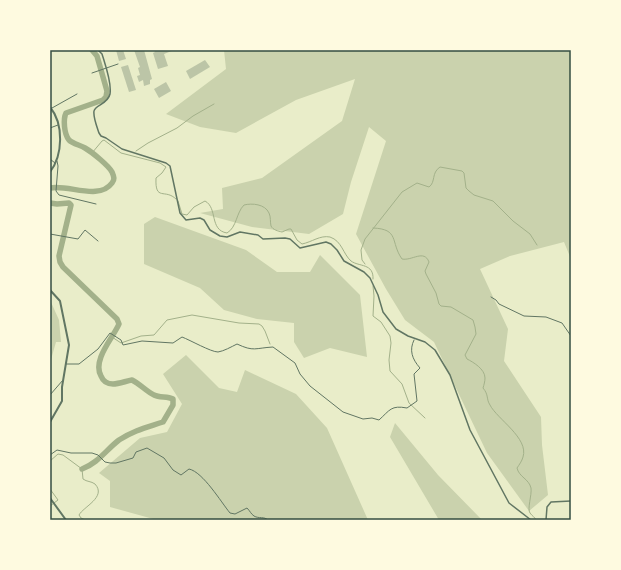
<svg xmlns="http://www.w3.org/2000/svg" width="621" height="570" viewBox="0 0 621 570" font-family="'Exo 2',sans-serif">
<rect width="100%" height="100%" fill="#e9edc9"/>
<g fill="#cad2ad">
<path d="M224 50H571V259L564 242 510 256 480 269 508 329 504 361 541 417 542 445 548 495 529 511 487 453 434 342 405 320 386 289 356 234 386 141 369 127 351 182 343 214 309 234 252 227 200 213 223 209 222 188 262 178 342 121 355 79 296 100 236 133 200 127 166 114 226 69Z"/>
<path d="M155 217 246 250 277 272H310L320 255 360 295 367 357 330 348 304 358 294 342V323L257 319 224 310 200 288 144 264V224Z"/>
<path d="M50 300 59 320 61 342H56L50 363Z"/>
<path d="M186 355 219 388 237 392 245 370 296 394 327 428 368 520H157L110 507V481L99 473 140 438 167 432 182 404 163 374Z"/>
<path d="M395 423 438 475 482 520H439L390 437Z"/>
</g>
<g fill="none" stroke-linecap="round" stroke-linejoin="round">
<g stroke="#a3b18a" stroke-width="1">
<path d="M136 151 148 143 177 128 193 116 214 104"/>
<path d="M92 153 102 141 104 140 121 153 160 163 166 167 162 173 156 178C155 202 165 188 176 199"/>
<path d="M178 201 182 214 187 215 194 207 205 201C218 208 209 230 227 233 237 227 236 213 244 205 252 203 265 204 269 213 271 217 270 222 271 226 273 230 278 231 282 232L289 229H291L297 240 302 244C312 242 320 235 330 237 342 241 343 254 351 261 359 267 374 263 373 279"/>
<path d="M373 228C400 229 390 242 402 259 412 261 424 249 429 262L425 271 426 274 436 293 439 304 441 306 451 307 473 320 475 327 476 334 465 355 467 359C473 362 485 369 485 378 485 381 484 385 483 388 489 395 486 399 490 405 497 419 529 438 523 457 522 461 519 465 517 468 519 477 529 479 531 488 532 495 527 509 530 513 532 516 535 517 536 520"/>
<path d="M365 264 362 260 361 250 365 239 402 192 417 183 429 187C436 182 431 173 440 167L462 171 464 173 466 188 469 191 474 195 493 201 513 221 530 234 537 245"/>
<path d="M373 286 374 296 373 316 381 322 390 336 391 343 389 360 390 371 402 384 409 403 425 418"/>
<path d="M112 337 121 343 141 336 154 335 167 320 192 315 239 323 259 324 262 326 265 331 270 344"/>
<path d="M50 461 58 454 63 455 82 469 83 479C87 482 91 481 95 484 107 497 83 507 79 515L81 518 85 520"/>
<path d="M50 489 58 500 50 506"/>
</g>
<g stroke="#a3b18a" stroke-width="5.5">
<path d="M50 188C68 184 99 201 112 183 115 179 114 177 112 172 109 166 92 152 85 148 80 145 73 144 69 140 64 134 63 119 66 113L103 100 106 97 107 91 97 56 92 50"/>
<path d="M50 203 57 204 69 203 71 205 59 256 60 262 63 267 117 319 119 324C113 338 92 360 101 376 103 381 107 384 113 384 119 384 126 381 132 380 140 384 147 392 154 395 160 398 167 396 173 399V405L163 422C145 428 135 430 119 440 106 450 98 463 82 469"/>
</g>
</g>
<g fill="#bcc5a7">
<path d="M116 50H123L126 59 119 61Z"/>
<path d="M134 50H144L152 79 150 80V84L144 86 143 80 139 82 137 76 140 75 138 68 140 67Z"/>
<path d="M154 50H174L164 54 168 66 158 69 153 53 155 52Z"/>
<path d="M205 60 210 67 190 79 186 71Z"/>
<path d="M128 65 136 90 129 92 121 67Z"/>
<path d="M166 82 171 91 159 98 154 89Z"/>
</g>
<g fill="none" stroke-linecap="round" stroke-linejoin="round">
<g stroke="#617663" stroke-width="1">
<path d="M92 73 118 64"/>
<path d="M52 108 77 94"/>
<path d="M50 128 58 125"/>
<path d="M50 159 55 163"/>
<path d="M57 161 58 166 56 191 59 195 96 204"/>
<path d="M50 234 78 239 85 230 98 241"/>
<path d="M491 297 496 300 499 304 524 316 546 317 562 323 571 336"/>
<path d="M66 364H79L98 349 110 333 121 340 123 345 142 341 173 343 182 337C190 340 211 352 218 352 224 351 231 347 237 344 254 352 255 348 273 347L295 363 300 374 310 386 343 412 363 419 372 418 379 420C390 410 391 405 407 408L417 401 414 374 420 368C412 359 409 350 414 340"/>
<path d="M50 395 63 380"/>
<path d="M50 455 57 450 71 453H92L98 455 105 462 110 463H116L133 458 136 452 147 448 164 458 173 470 181 475 189 469C203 472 221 502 230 513L235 514 247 508C250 511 251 514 254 516 259 519 264 516 268 520"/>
</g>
<g stroke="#617663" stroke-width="1.5">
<path d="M98 50 102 54C105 64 112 83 110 94 108 104 95 105 94 111 93 117 97 127 99 133L101 136 106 138 122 149 166 163 170 166 180 213 186 220 200 218 204 220 210 230 220 236 227 237 240 232 258 235 263 239 285 238 290 239 300 248 326 242 331 244 337 250 344 261 364 272 370 278 378 295 383 312 396 329 408 336 425 342 435 350 450 375 470 430 509 503 531 520"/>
<path d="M546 520 547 507 551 502 571 501"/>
</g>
<g stroke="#617663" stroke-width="2">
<path d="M50 107C64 124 63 155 50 172"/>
<path d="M50 290 60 301 69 345 62 387V401L50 422"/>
<path d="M50 498 66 520"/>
</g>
</g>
<rect width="621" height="570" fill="none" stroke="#fefae0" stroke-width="102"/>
<rect x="51" y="51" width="519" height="468" fill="none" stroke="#344e41" stroke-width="1.5"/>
</svg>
